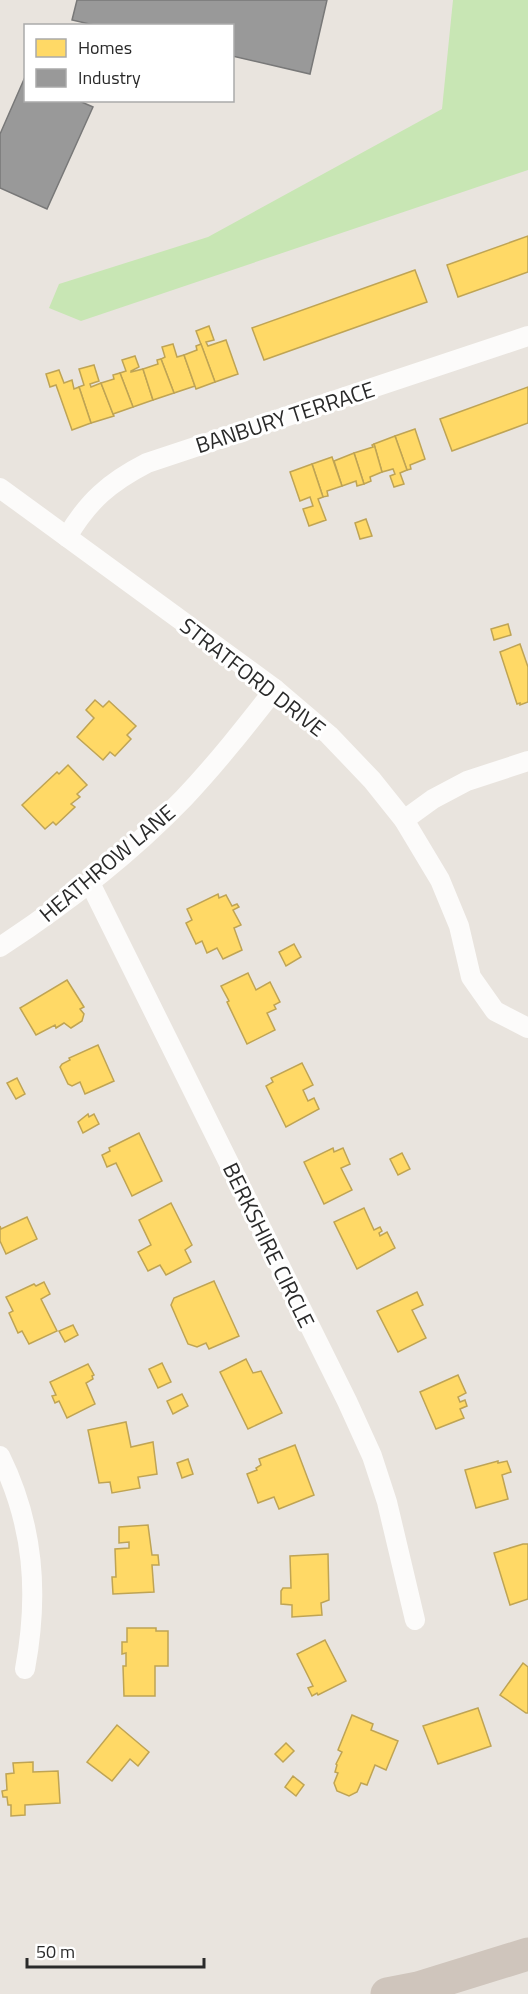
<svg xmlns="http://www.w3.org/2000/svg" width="528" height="1994" viewBox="0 0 528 1994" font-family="'Titillium Web',sans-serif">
<rect width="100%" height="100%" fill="#e9e4de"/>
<path fill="#c8e6b4" d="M453 0H528V170L81 321 49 308 59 284 208 237 442 109Z"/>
<g fill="#ffd966" stroke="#bfa454" stroke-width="1.5">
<path d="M528 236V272L458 297 447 265Z"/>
<path d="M415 270 427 302 264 360 252 328Z"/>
<path d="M209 326 214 340 206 342 208 346 226 340 238 374 215 382 196 331Z"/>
<path d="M173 344 177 357 184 355 195 386 174 393 161 359 165 357 162 347Z"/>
<path d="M201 344 215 382 196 389 184 355 197 350 196 346Z"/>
<path d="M135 356 139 367 131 371V372L143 369 153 400 133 407 120 373 126 371 122 360Z"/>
<path d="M161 359 174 393 153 400 143 369 158 364 157 360Z"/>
<path d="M94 365 99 381 90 384 91 387 101 383 114 416 91 423 79 387 84 385 79 369Z"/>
<path d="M59 370 64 383 72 380 74 389 79 387 91 423 72 430 56 385 50 387 46 374Z"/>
<path d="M120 373 133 407 113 414 101 383 114 379 113 375Z"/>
<path d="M528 387V423L452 451 440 419Z"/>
<path d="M415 429 425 459 410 465 411 469 407 470 395 436Z"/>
<path d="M395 436 407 470 400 473 404 484 394 487 390 476 395 474 393 469 382 472 374 444Z"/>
<path d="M374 444 382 472 370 477 371 481 364 484 354 453 373 447 372 445Z"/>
<path d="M354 453 364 484 357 486 356 481 342 486 334 461Z"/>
<path d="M332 457 342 486 327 491 328 496 323 497 312 464Z"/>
<path d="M312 464 323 497 318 499 326 520 309 526 303 509 313 506 310 497 300 501 290 472Z"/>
<path d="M366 519 372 536 360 539 355 523Z"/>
<path d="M508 624 511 635 494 640 491 629Z"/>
<path d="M520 644 528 667V702L520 705V703L517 704 500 652Z"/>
<path d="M95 700 103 707 109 701 136 726 127 735 131 739 115 756 110 752 103 760 77 737 94 718 86 710Z"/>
<path d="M68 765 87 785 77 794 80 797 71 804 75 807 56 825 53 822 45 829 22 805 57 772 59 774Z"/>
<path d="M218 894 219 898 226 895 232 906 237 904 239 907 233 910 241 925 234 928 242 950 223 959 217 948 207 953 202 941 196 944 186 923 192 920 187 909Z"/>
<path d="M294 944 301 957 286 966 279 952Z"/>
<path d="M248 973 256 990 270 982 280 1002 274 1005 276 1009 267 1013 275 1030 247 1044 227 1002 229 1001 221 986Z"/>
<path d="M67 980 84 1007 80 1009 84 1014 82 1021 71 1028 64 1023 56 1028 55 1025 36 1035 20 1008Z"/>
<path d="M98 1045 114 1081 85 1094 80 1082 72 1086 68 1084 60 1067 62 1064 70 1060 69 1058Z"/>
<path d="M302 1063 313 1085 303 1090 308 1101 314 1098 319 1109 286 1127 266 1086 273 1082 271 1078Z"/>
<path d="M17 1078 25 1094 16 1099 7 1083Z"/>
<path d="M88 1114 89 1117 94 1114 99 1124 83 1133 78 1122Z"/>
<path d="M139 1133 162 1181 132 1196 116 1163 107 1167 102 1155 110 1151 109 1148Z"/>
<path d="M333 1148 334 1152 343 1148 350 1164 341 1168 352 1190 324 1204 304 1162Z"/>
<path d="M402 1153 410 1169 398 1175 390 1159Z"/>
<path d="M171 1203 192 1245 185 1250 191 1262 166 1275 160 1265 148 1271 138 1252 151 1245 139 1220Z"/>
<path d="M364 1208 374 1230 380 1227 382 1231 379 1233 380 1236 387 1232 395 1248 357 1269 334 1222Z"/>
<path d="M27 1217 37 1239 6 1254 0 1241V1226L1 1229Z"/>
<path d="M214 1281 239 1336 209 1349 206 1343 197 1347 188 1344 171 1305 174 1298Z"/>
<path d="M44 1282 50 1294 41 1299 57 1331 29 1344 22 1331 18 1333 9 1313 13 1311 6 1297 34 1284 36 1286Z"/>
<path d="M417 1292 423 1305 412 1310 426 1338 398 1352 377 1311Z"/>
<path d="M73 1325 78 1335 65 1342 59 1331Z"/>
<path d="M246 1359 253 1373 261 1371 282 1413 248 1429 220 1372Z"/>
<path d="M162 1363 171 1382 158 1388 149 1369Z"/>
<path d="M88 1364 94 1375 92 1376 93 1379 86 1383 95 1404 67 1418 59 1401 55 1403 52 1396 56 1395 50 1382Z"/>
<path d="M458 1375 466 1393 458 1397 460 1402 465 1400 467 1406 460 1409 464 1418 436 1429 420 1392Z"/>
<path d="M182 1394 188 1406 173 1414 167 1401Z"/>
<path d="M126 1422 131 1447 153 1442 157 1474 138 1477 140 1488 112 1493 110 1482 99 1483 88 1430Z"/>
<path d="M295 1445 314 1495 279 1509 274 1497 258 1503 247 1474 257 1470 256 1468 261 1465 259 1459Z"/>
<path d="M188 1459 193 1474 182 1478 177 1463Z"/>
<path d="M498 1461V1463L507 1461 511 1472 502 1475 508 1499 476 1508 465 1470Z"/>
<path d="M148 1525 152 1555H158L159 1565H152L154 1592 113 1594 112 1577H116L115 1549 129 1548V1542L119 1543V1527Z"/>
<path d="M523 1544H528V1599L510 1605 494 1553Z"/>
<path d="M328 1554 329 1600 321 1603 322 1615 292 1617V1605L281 1604V1591L283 1588H291L290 1556Z"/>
<path d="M127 1628H156V1631H168V1666H155V1696H124L123 1666H126V1653L122 1654V1642H127Z"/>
<path d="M325 1640 346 1681 318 1695 317 1693 312 1696 308 1688 313 1686 297 1654Z"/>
<path d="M523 1663 528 1667V1713H526L500 1695Z"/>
<path d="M478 1708 491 1746 438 1764 423 1726Z"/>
<path d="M352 1715 373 1724 371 1730 398 1741 386 1770 375 1765 367 1785 361 1783 357 1792 349 1796 337 1791 334 1783 338 1773 335 1772 337 1765 336 1764 342 1752 338 1750Z"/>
<path d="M117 1725 149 1752 138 1766 130 1759 112 1781 87 1762Z"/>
<path d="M286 1743 294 1751 283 1762 275 1754Z"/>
<path d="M33 1762V1772L58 1771 60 1803 25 1805V1815L11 1816V1805H8L7 1797H3L2 1791 7 1790 6 1774 14 1773 13 1763Z"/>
<path d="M293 1776 304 1785 296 1796 285 1787Z"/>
</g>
<g fill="#999" stroke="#787878" stroke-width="1.5">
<path d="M77 0H327L310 74 232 56V26H98L72 20Z"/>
<path d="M25 77 26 100H77L93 107 47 209 0 188V134Z"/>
</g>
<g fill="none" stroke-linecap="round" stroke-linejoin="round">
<g stroke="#fcfbfa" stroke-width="20">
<path d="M0 488 275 689 329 735 372 780 404 820 440 880 459 926 471 977 495 1011 528 1028"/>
<path d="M67 537C88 501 110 482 147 463L528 336"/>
<path d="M404 820 433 799 467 781 528 761"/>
<path d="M90 883 347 1401 372 1456 387 1502 415 1620"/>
<path d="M0 947C67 903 129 855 184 798 217 763 246 726 275 689"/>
<path d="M0 1456C34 1525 39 1594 25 1669"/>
</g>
<path stroke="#cfc5bc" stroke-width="33" d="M387 1994 418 1988 528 1954"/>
</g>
<g text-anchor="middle" stroke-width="6" stroke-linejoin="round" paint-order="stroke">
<g font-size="22" fill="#2a2a2a" stroke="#fff">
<text transform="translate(285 417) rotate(-18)" y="8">BANBURY TERRACE</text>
<text transform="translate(253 677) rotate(38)" y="8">STRATFORD DRIVE</text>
<text transform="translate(107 863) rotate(-40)" y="8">HEATHROW LANE</text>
<text transform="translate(269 1245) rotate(64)" y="8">BERKSHIRE CIRCLE</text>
</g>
</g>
<rect x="24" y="24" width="210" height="78" fill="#ffffff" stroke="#aaaaaa" stroke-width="1.5"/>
<rect x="36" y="39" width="30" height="18" fill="#ffd966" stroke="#aaaaaa" stroke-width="1.5"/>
<text x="78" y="54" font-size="18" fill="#2a2a2a">Homes</text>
<rect x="36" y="69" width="30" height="18" fill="#999999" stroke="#aaaaaa" stroke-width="1.5"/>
<text x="78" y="84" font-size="18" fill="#2a2a2a">Industry</text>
<path d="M27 1958v9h177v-9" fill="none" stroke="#2a2a2a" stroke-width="3"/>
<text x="36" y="1958" font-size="18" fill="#2a2a2a" stroke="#ffffff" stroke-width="4.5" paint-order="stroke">50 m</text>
</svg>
